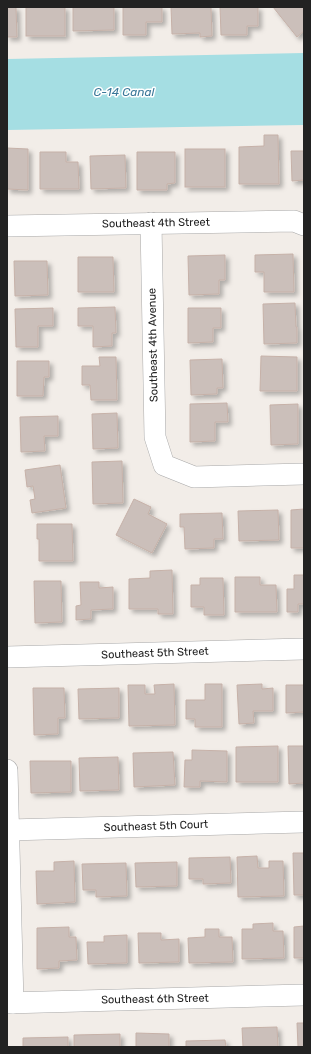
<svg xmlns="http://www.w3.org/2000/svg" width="311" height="1054" font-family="Rubik,sans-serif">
	<defs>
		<filter id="shadow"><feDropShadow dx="3.5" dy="3.5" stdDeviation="2" flood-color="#0004"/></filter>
	</defs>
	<rect width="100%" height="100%" fill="#f2ede8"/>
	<polygon fill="#a5dee3" points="304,53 304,125 7,130 7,59"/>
	<g fill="#cbbfba" stroke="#c6b1a8" filter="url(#shadow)">
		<polygon points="7,7 16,7 17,37 7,37"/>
		<rect x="26" y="7" width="39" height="29"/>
		<polygon points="73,7 114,7 114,30 73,31"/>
		<polygon points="123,7 162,7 162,22 146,22 146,35 123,35"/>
		<polygon points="171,7 211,7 212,36 200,37 200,33 172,34"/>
		<polygon points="220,7 258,7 258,26 247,26 247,35 221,35"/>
		<polygon points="273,7 304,7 304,31 297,37"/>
		<polygon points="264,135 278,135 279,184 239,184 239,147 264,146"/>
		<polygon points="7,148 28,149 28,190 7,189"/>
		<rect x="185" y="149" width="40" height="38"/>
		<polygon points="291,151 304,151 304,180 292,181"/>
		<polygon points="40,152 66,152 66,162 78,162 79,189 40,189"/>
		<polygon points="137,152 175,152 175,183 167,184 167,190 137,190"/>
		<polygon points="125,155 126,188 91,189 90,156"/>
		<polygon points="293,254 294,292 264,292 264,272 255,272 255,255"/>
		<polygon points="225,255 225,280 219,280 219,294 189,295 188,256"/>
		<polygon points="78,257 113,257 114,292 78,292"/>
		<polygon points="14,261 47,261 48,295 15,296"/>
		<polygon points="295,303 296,327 297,327 297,343 264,344 263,304"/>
		<polygon points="115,307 116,333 112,333 112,346 93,347 93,326 78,326 78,308"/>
		<polygon points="53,308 53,326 38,326 38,347 16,347 15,309"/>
		<polygon points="188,308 221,308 221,328 213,328 213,342 188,343"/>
		<polygon points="261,356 297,357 297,391 260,391"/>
		<polygon points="99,357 116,357 117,400 91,400 90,385 82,385 82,366 100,366"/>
		<polygon points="222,359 223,388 217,388 217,394 191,395 190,360"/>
		<polygon points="17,361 49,361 49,377 44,377 43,396 17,396"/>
		<polygon points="227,403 228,422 215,422 215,441 190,442 190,404"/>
		<polygon points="298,404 298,444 271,445 270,405"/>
		<polygon points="117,413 118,448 93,449 92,414"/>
		<polygon points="58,416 58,436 44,436 45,451 21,452 20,417"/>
		<polygon points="122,461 123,503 93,504 92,462"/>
		<polygon points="60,465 66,508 32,513 30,500 35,499 33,486 27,487 25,470"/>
		<polygon points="134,499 151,507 148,514 167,524 152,553 116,535"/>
		<polygon points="304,509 304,548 291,548 291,510"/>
		<polygon points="278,510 279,540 239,541 238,511"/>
		<polygon points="222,513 223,539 214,539 214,548 185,549 184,527 180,527 180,514"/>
		<polygon points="37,524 72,524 73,561 39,561 39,539 37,539"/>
		<polygon points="172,570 173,614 158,614 158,609 129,609 129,579 150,578 150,571"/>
		<polygon points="294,575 304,575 304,604 298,604 298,612 287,612 287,589 294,589"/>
		<polygon points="235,577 260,577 260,585 276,585 277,612 235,612"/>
		<polygon points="200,578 223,578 224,615 204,615 204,607 191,607 191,585 200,585"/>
		<polygon points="34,581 61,581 62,622 35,623"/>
		<polygon points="80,582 99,582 99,588 113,587 113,609 91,610 91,619 76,620 76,606 81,605"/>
		<polygon points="174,684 175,725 129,726 128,685 145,685 145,694 155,694 154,685"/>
		<polygon points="205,684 222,684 222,727 195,727 195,719 186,719 186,700 205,700"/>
		<polygon points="262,684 262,689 273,688 273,711 253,711 254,723 239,724 237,685"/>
		<polygon points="286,685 304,685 304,712 286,713"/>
		<polygon points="33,688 64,688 65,718 58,718 58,734 34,735"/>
		<polygon points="119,688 119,718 79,719 78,689"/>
		<polygon points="278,746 278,782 236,782 236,747"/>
		<polygon points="288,746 304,746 304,783 289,784"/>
		<polygon points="192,750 227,751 227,782 200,781 200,787 184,787 185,760 192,760"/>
		<polygon points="173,752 175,785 134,787 133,753"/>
		<polygon points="118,757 119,790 80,791 79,758"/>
		<polygon points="30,761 71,761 71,792 31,793"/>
		<polygon points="293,853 304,853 304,895 294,895"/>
		<polygon points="257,856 258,868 269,868 269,861 283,861 284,896 238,897 237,857"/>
		<polygon points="230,857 231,883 203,884 203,879 189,879 189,858"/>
		<polygon points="74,861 75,902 37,904 36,871 54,871 54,862"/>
		<polygon points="177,862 177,886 136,887 135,863"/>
		<polygon points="126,863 127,896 96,897 96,890 83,890 82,864"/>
		<polygon points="273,923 273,931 283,931 284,958 242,959 242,929 253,929 253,924"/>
		<polygon points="304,926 304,958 294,958 294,927"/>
		<polygon points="69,927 69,937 76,937 77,960 59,961 59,968 37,969 37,928"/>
		<polygon points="205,929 219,929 219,937 232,937 233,962 189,963 188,938 205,937"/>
		<polygon points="138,933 161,933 161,940 179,939 179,962 139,963"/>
		<polygon points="127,935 127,963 88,964 87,942 104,942 104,936"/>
		<polygon points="297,1023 304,1023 304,1047 298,1047"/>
		<polygon points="277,1027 278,1047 243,1047 242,1028"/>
		<polygon points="136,1033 169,1034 169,1047 136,1047"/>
		<polygon points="120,1034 120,1047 74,1047 74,1035"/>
		<polygon points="68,1037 68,1047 23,1047 23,1038"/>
		<polygon points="225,1040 226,1047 186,1047 186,1041"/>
	</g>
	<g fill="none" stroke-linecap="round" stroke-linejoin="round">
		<defs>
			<g id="minor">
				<polyline points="151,223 155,437 164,465 194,477 304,474"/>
				<polyline points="7,226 294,221 304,225"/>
				<polyline points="7,657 304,649"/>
				<polyline points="7,770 13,1003"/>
				<polyline points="9,830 304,822"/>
				<polyline points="7,1003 304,995"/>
			</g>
		</defs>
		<use href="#minor" stroke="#a9a9a9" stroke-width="22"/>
		<use href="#minor" stroke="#fff" stroke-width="21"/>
	</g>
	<g text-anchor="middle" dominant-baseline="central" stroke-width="3" stroke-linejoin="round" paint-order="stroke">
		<g font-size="11" fill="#222" stroke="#fff">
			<text transform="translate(156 223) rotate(-1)">Southeast 4th Street</text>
			<text transform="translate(153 345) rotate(-91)">Southeast 4th Avenue</text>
			<text transform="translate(155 653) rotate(-2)">Southeast 5th Street</text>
			<text transform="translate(156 826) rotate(-2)">Southeast 5th Court</text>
			<text transform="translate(155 999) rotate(-1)">Southeast 6th Street</text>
		</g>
		<g font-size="12" font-style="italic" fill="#3a7799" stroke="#fff">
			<text x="124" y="92">C-14 Canal</text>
		</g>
	</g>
	<rect width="311" height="1054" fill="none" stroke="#222222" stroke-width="16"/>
</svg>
